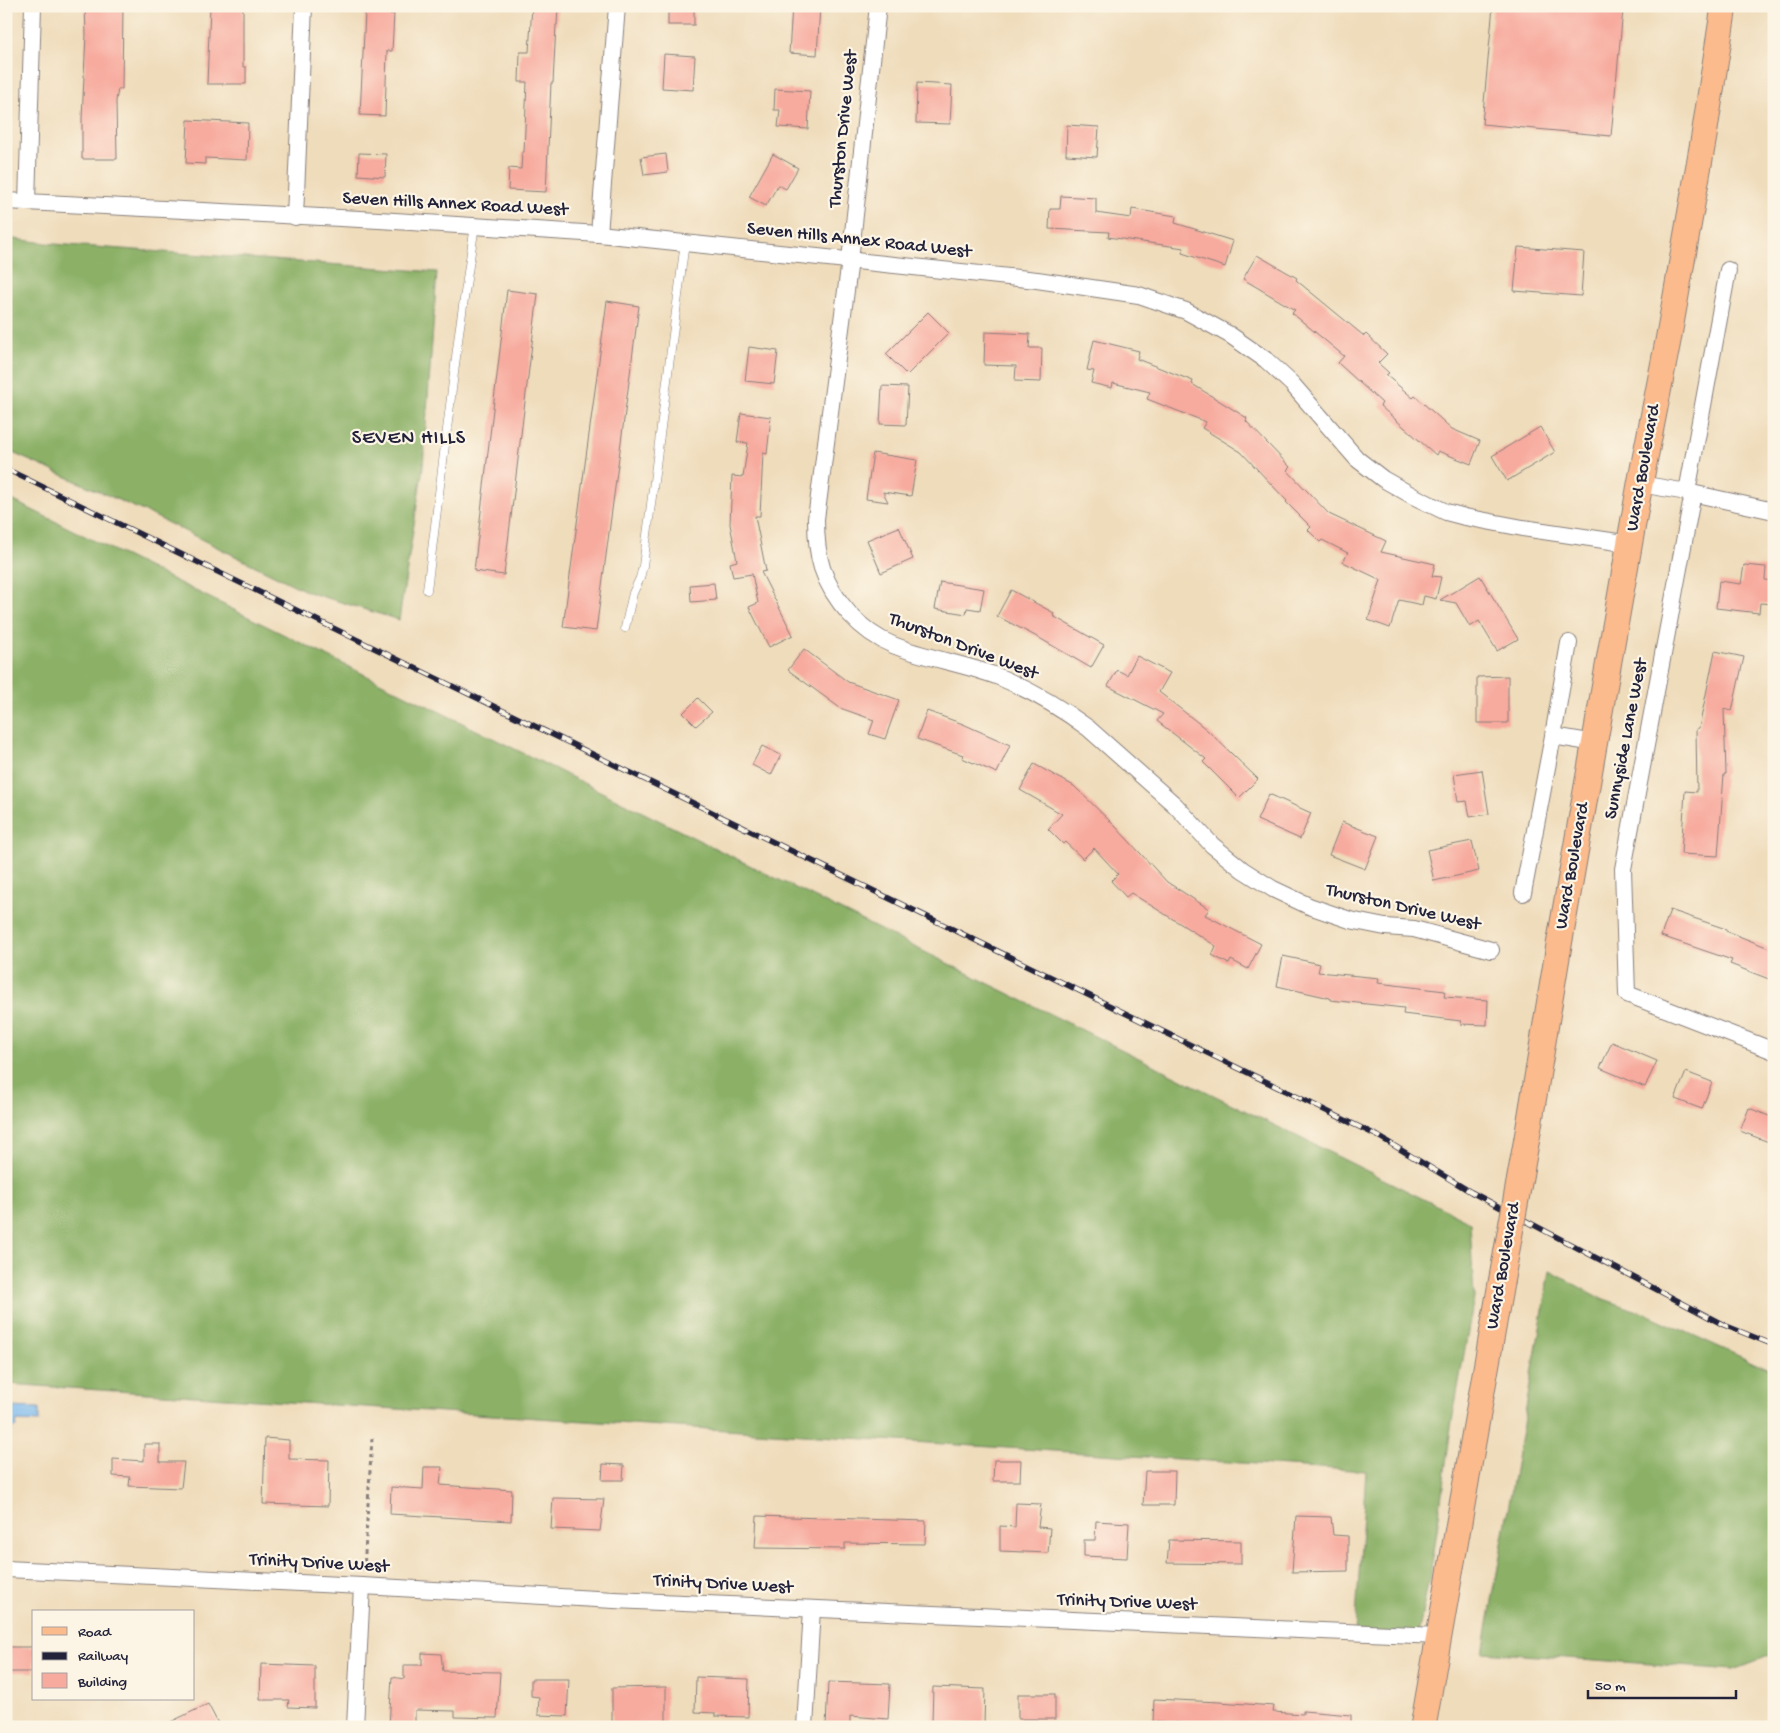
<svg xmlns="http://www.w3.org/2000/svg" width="1780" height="1733" font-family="'Gochi Hand',sans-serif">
	<rect width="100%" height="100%" fill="#fcf5e5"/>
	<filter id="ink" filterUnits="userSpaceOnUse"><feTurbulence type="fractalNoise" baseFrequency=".02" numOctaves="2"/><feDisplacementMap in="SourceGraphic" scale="10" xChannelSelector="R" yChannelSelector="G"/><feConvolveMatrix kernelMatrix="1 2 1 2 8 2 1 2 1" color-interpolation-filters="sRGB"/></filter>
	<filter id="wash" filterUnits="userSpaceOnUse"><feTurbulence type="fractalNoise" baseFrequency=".0096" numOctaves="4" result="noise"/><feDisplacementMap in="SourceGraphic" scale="20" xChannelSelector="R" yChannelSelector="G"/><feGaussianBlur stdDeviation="1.12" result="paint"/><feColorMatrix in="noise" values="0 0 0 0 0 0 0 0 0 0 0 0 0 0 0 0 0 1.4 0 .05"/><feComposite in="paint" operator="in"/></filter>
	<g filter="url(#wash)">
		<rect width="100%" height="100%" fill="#efdcbb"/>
		<g fill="#8bb066" stroke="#566950">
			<polygon points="6,238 54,244 437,272 423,467 399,620 308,592 152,515 6,450"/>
			<polygon points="6,497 1470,1222 1474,1298 1451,1427 1434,1552 1418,1635 1355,1633 1366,1471 6,1384"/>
			<polygon points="1550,1271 1598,1297 1649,1315 1774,1372 1774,1655 1734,1670 1483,1652"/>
		</g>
		<polygon fill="#7cb9ef" stroke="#4f6e95" points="6,1407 39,1408 39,1422 17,1421 16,1427 11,1428 12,1432 6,1431"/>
		<g id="blocks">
			<g fill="#f7aa9e">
				<polygon points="85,6 123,6 122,89 118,89 116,101 117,159 82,159 82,119 86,34"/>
				<polygon points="210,6 243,6 243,67 246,67 246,84 207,84"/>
				<polygon points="532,6 558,6 557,25 556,25 553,83 551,83 546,192 508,190 509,168 521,169 522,152 524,152 527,82 519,82 520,52 529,52"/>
				<rect x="668" y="6" width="26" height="19"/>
				<polygon points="792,6 820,6 817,55 789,53"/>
				<polygon points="1493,6 1585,6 1623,10 1611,136 1482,124"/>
				<polygon points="365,12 394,14 392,51 387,51 385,116 360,115"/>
				<polygon points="664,54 695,56 693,90 662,88"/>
				<polygon points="917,83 952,85 950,124 916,123"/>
				<polygon points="775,89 810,91 808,129 778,127 780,110 774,110"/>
				<polygon points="188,120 248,123 247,160 205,158 205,164 186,163"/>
				<polygon points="1067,125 1099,127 1097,157 1066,155"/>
				<polygon points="359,153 386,154 385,177 358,175"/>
				<polygon points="666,154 668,172 644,175 641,157"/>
				<polygon points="773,154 798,168 786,189 778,185 766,206 749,197"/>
				<polygon points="1061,196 1096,198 1096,213 1131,218 1132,209 1176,216 1175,223 1233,241 1225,267 1182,253 1184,248 1108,237 1109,232 1049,229 1050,209 1060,209"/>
				<polygon points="1518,247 1584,252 1581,296 1514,291"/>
				<polygon points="1257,255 1297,278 1296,280 1364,336 1366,334 1387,354 1378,363 1389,373 1386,375 1413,398 1415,396 1452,429 1480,441 1471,464 1438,451 1436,455 1380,406 1382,403 1338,363 1344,356 1292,313 1295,310 1243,279"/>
				<polygon points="507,290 538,294 504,575 474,571"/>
				<polygon points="607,301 639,306 596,631 563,627"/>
				<polygon points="928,312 949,333 907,375 886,354"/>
				<polygon points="985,332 1030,334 1029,348 1042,348 1041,382 1015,381 1016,366 984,365"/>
				<polygon points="1094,340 1139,351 1137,359 1193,381 1192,384 1247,418 1246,421 1290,467 1287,470 1329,514 1386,541 1381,552 1435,564 1432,576 1441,577 1436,599 1424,596 1422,605 1399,600 1390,628 1368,620 1381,580 1343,562 1348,553 1322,540 1320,542 1308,530 1311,527 1286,502 1287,501 1241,452 1202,428 1206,422 1147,399 1150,392 1113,383 1112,388 1091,383 1094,371 1087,370"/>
				<polygon points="749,347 778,351 774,384 745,381"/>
				<polygon points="882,386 908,387 906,425 880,424"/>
				<polygon points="741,413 771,417 767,454 763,453 760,516 755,516 766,571 761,572 793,635 769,647 749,607 758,603 752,574 733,577 730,563 737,561 730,524 732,476 743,477 748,443 737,442"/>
				<polygon points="1540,427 1555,452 1507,481 1492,456"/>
				<polygon points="873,453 917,460 911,496 883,492 888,502 866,499"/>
				<polygon points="899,527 913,559 881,573 867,540"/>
				<polygon points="1744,565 1766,567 1765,580 1774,581 1774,604 1760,603 1759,613 1716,608 1719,581 1741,584"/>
				<polygon points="1480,576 1518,639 1497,651 1479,621 1470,627 1456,603 1440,600"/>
				<polygon points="940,582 984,589 980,610 967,608 966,614 935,609"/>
				<polygon points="714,583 716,600 691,602 690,585"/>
				<polygon points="1011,590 1054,613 1053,616 1104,645 1091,668 1041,639 997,616"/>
				<polygon points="804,649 848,682 899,700 885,739 869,734 874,720 840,708 788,670"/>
				<polygon points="1715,651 1744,657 1732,711 1724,709 1726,774 1724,774 1718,856 1681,854 1685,791 1697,792 1696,729 1699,728"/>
				<polygon points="1137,656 1170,673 1159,692 1206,729 1258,779 1239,798 1203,762 1206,759 1157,721 1163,714 1108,686 1117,670 1127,675"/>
				<polygon points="1508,676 1508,723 1477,723 1477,677"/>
				<polygon points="698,698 712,712 696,726 683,713"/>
				<polygon points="927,711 963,724 1010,745 997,773 962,758 963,755 917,739"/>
				<polygon points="762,746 781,755 771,775 752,765"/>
				<polygon points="1034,764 1074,786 1115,826 1167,882 1209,909 1205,915 1261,944 1248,969 1231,960 1229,964 1212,955 1216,946 1131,893 1126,897 1111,881 1118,874 1094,848 1083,859 1065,842 1063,844 1048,829 1062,814 1020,790"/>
				<polygon points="1482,770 1489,814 1470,817 1467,801 1458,802 1454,774"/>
				<polygon points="1269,794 1311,813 1300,839 1257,820"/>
				<polygon points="1342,822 1378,836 1365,869 1329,855"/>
				<polygon points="1472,841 1479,871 1434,881 1427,850"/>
				<polygon points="1670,910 1726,929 1726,931 1774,950 1774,981 1730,964 1732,960 1661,936"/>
				<polygon points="1283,956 1320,964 1318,972 1379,978 1378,983 1445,991 1444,997 1488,1000 1487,1025 1460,1024 1461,1021 1403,1014 1404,1008 1330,1000 1330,998 1277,986"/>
				<polygon points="1612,1042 1657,1061 1645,1087 1600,1068"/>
				<polygon points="1686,1072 1712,1082 1702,1109 1675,1099"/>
				<polygon points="1749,1108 1774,1118 1774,1144 1740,1131"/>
				<polygon points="265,1438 289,1440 289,1459 329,1460 328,1506 263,1504"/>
				<polygon points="144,1444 160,1444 160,1462 184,1462 181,1488 129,1486 130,1477 113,1476 113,1459 144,1461"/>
				<polygon points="994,1460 1021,1460 1020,1481 993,1481"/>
				<polygon points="603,1464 624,1465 623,1480 602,1480"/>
				<polygon points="424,1467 442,1467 440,1485 512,1490 511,1521 390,1514 391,1487 423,1489"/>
				<polygon points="1145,1471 1175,1471 1174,1505 1143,1505"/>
				<polygon points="553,1498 604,1499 600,1531 551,1529"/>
				<polygon points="1016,1503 1041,1504 1038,1527 1050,1528 1048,1553 1000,1551 1000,1526 1015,1527"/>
				<polygon points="757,1516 926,1521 925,1544 845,1543 845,1549 755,1548"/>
				<polygon points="1296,1516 1331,1517 1333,1535 1348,1536 1348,1571 1292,1572"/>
				<polygon points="1096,1521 1129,1523 1127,1558 1084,1556 1084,1540 1095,1540"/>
				<polygon points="1169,1540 1241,1541 1241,1564 1167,1563"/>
				<rect x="6" y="1647" width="28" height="25"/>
				<polygon points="422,1653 441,1654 443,1671 500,1672 497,1718 455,1717 455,1711 415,1710 415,1727 389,1726 392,1677 404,1679 404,1665 422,1665"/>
				<polygon points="261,1664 315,1666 315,1708 288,1707 289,1700 260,1700"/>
				<polygon points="696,1677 749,1679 748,1717 715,1716 715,1713 695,1712"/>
				<polygon points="531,1679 569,1679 567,1716 538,1715 539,1697 531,1696"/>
				<polygon points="828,1682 890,1684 888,1719 850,1716 850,1727 826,1727"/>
				<polygon points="666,1687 666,1727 612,1727 612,1688"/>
				<polygon points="933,1687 985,1689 984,1724 932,1722"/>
				<rect x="1018" y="1694" width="37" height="25"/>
				<polygon points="1154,1699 1219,1702 1274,1706 1273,1712 1303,1714 1303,1711 1351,1715 1351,1727 1179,1727 1180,1723 1153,1722"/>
				<polygon points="208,1704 220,1727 160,1727"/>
			</g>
		</g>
	</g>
	<g filter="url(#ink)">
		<use href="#blocks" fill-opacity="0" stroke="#887f7b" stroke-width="1"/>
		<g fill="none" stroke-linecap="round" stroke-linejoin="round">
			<defs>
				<g id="service">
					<polyline points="427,590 459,333 475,225"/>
					<polyline points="625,628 633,593 640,578 643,566 685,242"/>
				</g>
				<g id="minor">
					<path d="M878 6 850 260 816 519C816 536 817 552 822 568 833 601 861 632 893 645 927 659 964 663 999 677 1030 690 1061 708 1088 728L1175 805 1212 845 1243 870 1273 889 1309 906 1350 920 1385 927 1414 929 1491 950"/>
					<polyline points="6,201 379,220 599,234 1037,280 1139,295 1186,311 1230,335 1266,360 1292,384 1357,459 1383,479 1413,496 1446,512 1465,517 1523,528 1631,544"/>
					<polyline points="27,202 33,6"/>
					<polyline points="295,217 304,6"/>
					<polyline points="599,234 617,6"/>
					<polyline points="1640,484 1687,492 1774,511"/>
					<polyline points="1687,492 1728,270"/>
					<polyline points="1693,493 1623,869 1627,994 1774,1051"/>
					<polyline points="1553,736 1595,743"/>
					<polyline points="1523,893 1553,736 1569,643"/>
					<polyline points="6,1569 362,1586 614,1600 1438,1636"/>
					<polyline points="355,1727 362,1586"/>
					<polyline points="805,1727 812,1609"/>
				</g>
				<g id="primary">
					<polyline points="1527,1138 1558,951 1640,484 1668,341 1704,136 1724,6"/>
					<polyline points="1423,1727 1501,1283"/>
				</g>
			</defs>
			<use href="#service" stroke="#887f7b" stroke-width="9"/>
			<use href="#minor" stroke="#887f7b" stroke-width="18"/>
			<use href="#primary" stroke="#887f7b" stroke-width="27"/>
			<polyline stroke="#887f7b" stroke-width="3" stroke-dasharray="4 4" stroke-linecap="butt" points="364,1570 372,1438"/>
			<use href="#service" stroke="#fff" stroke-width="8"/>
			<use href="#minor" stroke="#fff" stroke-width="16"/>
			<use href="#primary" stroke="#fbbb8c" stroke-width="25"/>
			<defs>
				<polyline id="rail" points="6,469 1378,1136 1471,1192 1724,1325 1774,1345"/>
			</defs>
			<use href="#rail" stroke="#22223b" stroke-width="5.5"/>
			<use href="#rail" stroke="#fcf5e5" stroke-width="4" stroke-dasharray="11" stroke-linecap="butt"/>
			<defs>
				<polyline id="primary-bridge" points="1501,1283 1527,1138"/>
			</defs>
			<use href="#primary-bridge" stroke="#887f7b" stroke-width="27" stroke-linecap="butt"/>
			<use href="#primary-bridge" stroke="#fbbb8c" stroke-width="25"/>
		</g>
	</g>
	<g text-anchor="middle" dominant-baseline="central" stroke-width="4.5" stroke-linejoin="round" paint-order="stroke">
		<g font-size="19" fill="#22223b" stroke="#fcf5e5">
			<text transform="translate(844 129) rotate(-84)">Thurston Drive West</text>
			<text transform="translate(455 205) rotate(3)">Seven Hills Annex Road West</text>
			<text transform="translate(859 241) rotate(6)">Seven Hills Annex Road West</text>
			<text transform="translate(1644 468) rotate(-80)">Ward Boulevard</text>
			<text transform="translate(963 647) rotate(21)">Thurston Drive West</text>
			<text transform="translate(1627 739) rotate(-79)">Sunnyside Lane West</text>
			<text transform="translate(1573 866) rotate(-80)">Ward Boulevard</text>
			<text transform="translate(1403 908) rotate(13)">Thurston Drive West</text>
			<text transform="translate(1504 1266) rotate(-80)">Ward Boulevard</text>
			<text transform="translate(319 1564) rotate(3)">Trinity Drive West</text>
			<text transform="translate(723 1585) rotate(3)">Trinity Drive West</text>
			<text transform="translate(1127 1603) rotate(2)">Trinity Drive West</text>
		</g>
		<g font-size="20" letter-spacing="1" fill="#22223b" stroke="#fcf5e5">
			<text x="409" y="439">SEVEN HILLS</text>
		</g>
	</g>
	<rect width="1780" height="1733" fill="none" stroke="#fcf5e5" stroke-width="25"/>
	<rect x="32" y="1610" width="162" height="90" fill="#fcf5e5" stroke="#a5a1a1"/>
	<rect x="42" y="1627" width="25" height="8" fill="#fbbb8c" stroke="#a5a1a1"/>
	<text x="78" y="1636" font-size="15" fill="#22223b">Road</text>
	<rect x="42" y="1652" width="25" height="8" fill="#22223b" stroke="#a5a1a1"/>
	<text x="78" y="1660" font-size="15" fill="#22223b">Railway</text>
	<rect x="42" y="1673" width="25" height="15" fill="#f7aa9e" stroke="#a5a1a1"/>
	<text x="78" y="1686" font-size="15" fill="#22223b">Building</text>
	<path d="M1588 1690v8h148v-8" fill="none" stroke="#22223b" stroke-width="2.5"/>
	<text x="1595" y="1690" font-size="15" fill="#22223b" stroke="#fcf5e5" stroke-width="4" paint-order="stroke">50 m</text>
</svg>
